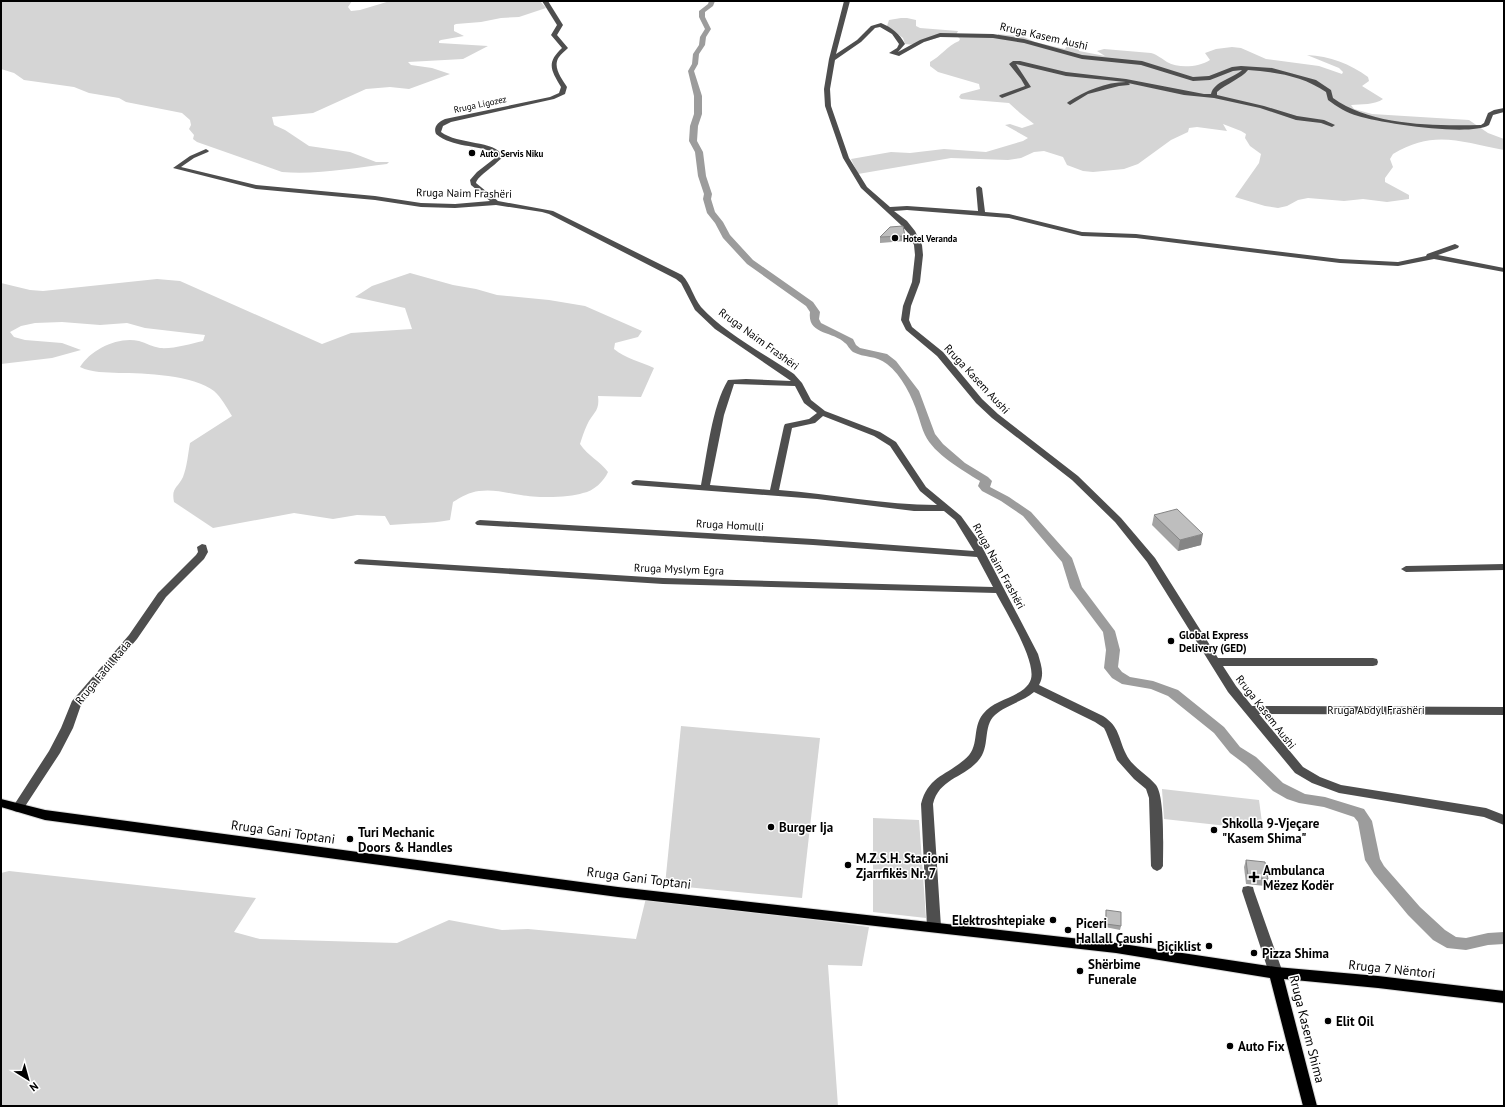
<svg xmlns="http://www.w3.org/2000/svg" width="1505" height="1107" font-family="'PT Sans',sans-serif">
	<rect width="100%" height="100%" fill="#fff"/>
	<g fill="#d5d5d5">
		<path d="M1 1H352L348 7 351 11 360 10 390 1H540L546 8 519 17 501 18 481 22 456 24 454 25V31L464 36 441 40 439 41V43L488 46 463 59 408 62 411 65 432 68 450 74 409 89 390 87 366 89 313 113 272 117 274 125 285 130 309 146 350 152 376 162H389L387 164C354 168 316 175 282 172L197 142 193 139 194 135 189 129 191 125 190 120 182 113 126 102 119 98 89 93 74 87 24 80 14 73 1 69Z"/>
		<path d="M901 18H907L916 20V26L920 28 958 31 956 35C938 34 920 47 905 44L903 38 887 26 889 20Z"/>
		<path d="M998 34 1024 37 1035 42 1065 49 1067 46H1071L1079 50V51L1105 56 1097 51 1104 49 1151 53C1158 55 1162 59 1167 62 1179 69 1199 67 1210 60L1205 53 1216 49 1232 47 1241 48 1266 59 1319 66 1342 74 1343 72 1339 68 1307 55C1330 56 1350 64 1368 77L1369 81 1362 86 1383 99C1375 105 1361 104 1351 105L1354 109 1372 114 1469 120 1488 133 1504 139V150C1461 142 1434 129 1393 154L1390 159 1393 167 1385 178V182L1409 195V199L1387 202 1363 199 1344 201 1308 198 1298 200 1287 206 1278 208 1265 206 1235 197 1259 163 1261 154 1250 146 1245 138 1246 134 1241 131 1223 124 1227 131 1197 127 1189 128 1188 132 1171 140 1138 164 1124 169 1093 172 1083 171 1067 165 1063 157 1044 151 1034 152 1021 158 1008 160 951 158 858 174 851 159 891 152 910 153 944 149 986 152 1023 141 1028 138 1005 125 1010 124 1022 128 1034 124 1020 113 1009 103 961 99 959 97 961 94 980 89 979 84 938 72 930 66V62C941 56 947 46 959 41L960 39 958 37H998Z"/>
		<path d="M410 273 453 285 476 289 497 295 549 300 585 306 642 331 638 337 615 343 614 349C625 358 641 362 654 368L641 397 598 396C600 412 593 412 587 425 584 431 582 438 580 444 588 456 600 461 608 472 604 481 594 491 583 493 569 498 536 498 521 495 507 493 494 489 479 491 470 492 461 497 453 502L450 520C430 524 410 523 390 525L385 516 357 515 333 519 294 513 213 528 174 502C171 487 178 488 183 477 187 467 188 454 190 443L232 416C227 408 221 397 214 391 194 375 144 373 119 373 106 372 92 373 80 367 91 349 119 336 139 341 146 343 153 347 160 348 174 349 190 344 203 341L205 335 145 328 127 323 100 325 62 322 35 323 21 326 10 332 14 337 25 340 62 343 81 350 52 358 1 364V283L30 290 43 291 157 279 180 281 322 344 351 333 412 329 405 308 355 297 372 286Z"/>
		<polygon points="681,726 820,738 802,898 665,885"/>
		<polygon points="1162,789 1259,800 1263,830 1164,819"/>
		<polygon points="873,818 919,820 926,918 873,912"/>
		<polygon points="9,871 256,898 234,932 260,939 397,943 449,920 502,930 528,929 636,939 646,898 869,927 862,966 828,965 838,1106 1,1106 1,873"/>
	</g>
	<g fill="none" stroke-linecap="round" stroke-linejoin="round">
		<path fill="#9c9c9c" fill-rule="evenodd" d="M709 1H715L713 6 705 12V17L711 29 706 37 705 45 699 54 698 64 694 71 702 96V114L698 126 697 141 703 152 706 176 712 194 711 199 715 212 723 222 730 235 753 260 813 302 820 312 819 319 821 323 853 339 856 345 860 348 887 354 896 361 919 391 935 434 943 444 965 463 988 477 992 481 990 487 1009 497 1031 512 1072 558 1082 587 1115 631 1120 650 1118 667 1122 672 1130 677 1153 681 1178 690 1224 727 1240 747 1256 757 1283 783 1305 794 1325 797 1364 809 1372 821 1380 859 1384 866 1420 907 1445 930 1456 937 1466 938 1488 933 1504 932V944L1488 945 1466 950 1447 948 1433 940 1408 915 1374 874 1365 860 1358 822 1354 817 1324 807 1299 803 1287 799 1273 791 1246 765 1230 753 1214 733 1168 696 1151 689 1122 684 1112 678 1104 668 1106 650 1103 632 1070 588 1062 562 1023 516 1001 501 982 491 978 486 980 481C962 470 934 454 925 435 922 429 920 421 918 415 912 396 902 376 887 364 876 355 864 358 853 352 849 349 848 345 845 343 833 331 807 335 810 312L806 306 747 264 723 238 715 223 707 213 703 199 704 194 698 176 695 152 689 141 690 126 694 114V96L688 71 692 64 693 54 699 45 700 37 705 29 699 17V11L708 4Z"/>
		<defs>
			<polygon id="major" points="1,799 45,810 618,887 1116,943 1276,967 1378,976 1504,991 1504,1003 1378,988 1284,979 1317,1106 1303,1106 1270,978 1116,953 618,897 45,820 1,807"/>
		</defs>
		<use href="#major" stroke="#dbdbdb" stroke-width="2"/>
		<g fill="#4e4e4e" fill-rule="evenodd">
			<path d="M542 1H548L563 25 557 35 568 48C565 51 561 54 559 57 552 67 562 79 567 87L565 94 554 99 451 122 443 126 441 132C458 145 495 140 503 156 498 164 477 176 476 183L498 201 553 211 682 275C691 284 693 297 701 307 723 332 766 355 794 374L802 383 811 400 825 411 880 432 896 442 926 487 961 516 979 541 1038 654C1041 665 1045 674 1039 685L1103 716C1120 727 1118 738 1126 754 1132 767 1147 774 1156 785 1165 797 1163 848 1163 866L1161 869 1157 871 1153 869 1151 866 1149 798 1146 789 1134 779 1117 760 1106 732 1104 728 1095 722 1034 692C1022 702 1006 705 995 715 982 727 991 747 978 761 963 778 939 779 933 804L941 927 939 931 934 932 929 931 927 927 921 804C928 777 945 776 964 760 981 747 971 729 983 714 993 701 1011 699 1024 689 1027 686 1030 683 1031 679 1036 660 1006 612 996 593L663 584 355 564 354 562 359 559 663 578 993 587 977 557 813 545 477 525 475 523 477 521 480 520 813 539 974 551 955 520 944 511H914L817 499 633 485 631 483 633 481 636 480 701 485C707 455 712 406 728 380L746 379 791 381 715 329 695 310 681 283 676 279 549 214 542 212 496 205 455 208 421 207 375 200 256 189 173 168 190 156 206 149 209 151 208 152 194 158 181 167 256 185 375 196 421 203 455 204 490 201 471 185 470 180 477 172 495 158 497 156 495 153C476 144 453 148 436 134 433 127 438 122 445 119L550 97 559 93 561 87C551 70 546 63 562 48L551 35 557 25ZM734 384 795 386 804 403 817 413 809 419 785 424 784 426 770 490 710 485 724 415ZM823 416 874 436 890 446 920 491 937 505C884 505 832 494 779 490L792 428 815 423Z"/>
			<path d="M844 1H850L836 54 857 40 871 26 881 23C891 27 900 34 905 44L898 52 920 40 940 33 993 34 1024 39 1082 55 1142 61 1193 77 1209 76 1232 67 1241 66 1272 68 1316 80 1331 90 1333 98C1372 126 1434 126 1481 125L1484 123 1488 113 1494 110 1504 108V112L1493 115 1489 125C1470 137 1381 123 1358 116 1347 113 1337 107 1328 100L1326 92C1303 76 1276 72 1248 70 1242 78 1226 84 1217 92V95L1264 106 1297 116 1324 120 1335 125 1332 127 1321 123 1296 120 1260 108 1214 98 1184 95 1128 83 1130 84 1129 85 1119 86 1088 94 1070 105 1067 103 1068 102C1085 91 1106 82 1126 82L1066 76 1016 64 1031 87 1002 98 999 96 1000 95 1025 86 1021 79 1009 64 1013 61H1020L1066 72 1126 79 1204 94H1211C1214 81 1234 78 1242 70L1233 71 1210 80 1193 81 1141 65 1082 59 1024 43 993 38 940 37 924 42 899 56 889 53 897 48 899 44 892 34 880 27 875 28 861 42 835 60 830 89 831 106 849 158 867 187 890 207 907 206 978 211 976 188 979 186 982 188 985 212 1009 214 1082 232 1136 234 1340 259 1398 262 1426 256 1427 254 1455 244 1459 246 1458 248 1438 255 1504 268V272L1434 259 1398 266 1340 263 1136 238 1082 236 1009 218 907 210 894 211 907 221 915 231 922 245 923 255 920 282 911 306 909 320 912 327 943 352 982 399 998 414 1078 476 1121 518 1155 558 1218 658H1373L1377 659 1378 662 1377 665 1373 666H1223L1236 686 1252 706 1504 707V715L1259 714 1303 767 1320 777 1341 785 1486 808 1504 815V825L1484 817 1339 793 1312 783 1295 773 1228 692 1147 562 1115 522 1072 480 992 418 976 403 937 356 906 330 901 320 903 306 912 282 915 255 914 245 909 234 901 225 861 188 843 158 825 106 824 89 829 59Z"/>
			<polygon points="202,544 206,545 208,552 204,559 166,597 137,639 81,705 73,728 60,753 22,811 18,812 14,811 12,808 14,805 49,751 61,728 72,701 129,635 158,593 196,555 198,552 197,547"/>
			<polygon points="1504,564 1504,570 1406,572 1401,569 1406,566"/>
			<polygon points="1248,886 1253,887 1254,891 1283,973 1281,977 1276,979 1271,977 1269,973 1242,891 1243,887"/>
		</g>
		<use href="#major" fill="#000" fill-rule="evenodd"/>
	</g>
	<g fill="#a3a3a3">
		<polygon points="905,236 905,241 880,243 880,237"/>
		<polygon points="1154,515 1201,545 1178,551 1152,525"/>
		<polygon points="1246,860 1268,879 1265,886 1246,884 1244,867"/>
		<polygon points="1106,910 1121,926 1120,930 1105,927"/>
	</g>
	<polygon fill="#858585" points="1203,534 1201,545 1178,551 1180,540"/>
	<g fill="#bebebe" stroke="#858585">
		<polygon points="903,226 905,236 880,237 890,227"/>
		<polygon points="1177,509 1203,534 1180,540 1154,515"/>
		<polygon points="1246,860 1265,862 1268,879 1248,876"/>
		<polygon points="1106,910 1121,912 1121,926 1106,924"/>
	</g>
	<g fill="#000" stroke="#fff" stroke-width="1.5">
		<circle cx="472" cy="153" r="4"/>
		<circle cx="895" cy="238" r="4"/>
		<circle cx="1171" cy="641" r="4"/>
		<circle cx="771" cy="827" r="4"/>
		<circle cx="1214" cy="830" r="4"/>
		<circle cx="350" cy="839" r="4"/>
		<circle cx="848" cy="865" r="4"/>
		<path d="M1252 871h4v4h4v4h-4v4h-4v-4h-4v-4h4z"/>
		<circle cx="1053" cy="920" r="4"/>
		<circle cx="1068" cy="930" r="4"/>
		<circle cx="1209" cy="946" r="4"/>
		<circle cx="1254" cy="953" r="4"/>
		<circle cx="1080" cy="971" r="4"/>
		<circle cx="1328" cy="1021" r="4"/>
		<circle cx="1230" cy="1046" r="4"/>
	</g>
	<g text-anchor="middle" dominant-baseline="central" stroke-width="3" stroke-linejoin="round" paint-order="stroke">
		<g font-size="9" fill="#000" stroke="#fff">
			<text transform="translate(480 104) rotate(-12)">Rruga Ligozez</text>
		</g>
		<g font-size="9" font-weight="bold" fill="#000" stroke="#fff" text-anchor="start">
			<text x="480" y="153">Auto Servis Niku</text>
			<text x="903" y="238">Hotel Veranda</text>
		</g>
		<g font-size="11" fill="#000" stroke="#fff">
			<text transform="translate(1044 36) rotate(13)">Rruga Kasem Aushi</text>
			<text transform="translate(464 193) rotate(1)">Rruga Naim Frashëri</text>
			<text transform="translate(759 339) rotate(36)">Rruga Naim Frashëri</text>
			<text transform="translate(977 379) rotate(47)">Rruga Kasem Aushi</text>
			<text transform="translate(730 525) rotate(3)">Rruga Homulli</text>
			<text transform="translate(999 566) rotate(61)">Rruga Naim Frashëri</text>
			<text transform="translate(679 569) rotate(2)">Rruga Myslym Egra</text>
			<text transform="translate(103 672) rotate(-50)">Rruga Fadil Rada</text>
			<text x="1376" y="710">Rruga Abdyl Frashëri</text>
			<text transform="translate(1266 712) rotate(52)">Rruga Kasem Aushi</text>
		</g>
		<g font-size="11" font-weight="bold" fill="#000" stroke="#fff" text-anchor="start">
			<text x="1179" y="635">Global Express<tspan x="1179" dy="13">Delivery (GED)</tspan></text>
		</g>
		<g font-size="13" font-weight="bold" fill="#000" stroke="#fff" text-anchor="start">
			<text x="1222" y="823">Shkolla 9-Vjeçare<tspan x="1222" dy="15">"Kasem Shima"</tspan></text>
			<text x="779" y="827">Burger Ija</text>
			<text x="358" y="832">Turi Mechanic<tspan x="358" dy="15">Doors &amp; Handles</tspan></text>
			<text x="856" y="858">M.Z.S.H. Stacioni<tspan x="856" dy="15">Zjarrfikës Nr. 7</tspan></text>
			<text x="1263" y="870">Ambulanca<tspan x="1263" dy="15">Mëzez Kodër</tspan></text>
			<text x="1045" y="920" text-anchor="end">Elektroshtepiake</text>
			<text x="1076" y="923">Piceri<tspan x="1076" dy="15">Hallall Çaushi</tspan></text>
			<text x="1201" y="946" text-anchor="end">Biçiklist</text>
			<text x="1262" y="953">Pizza Shima</text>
			<text x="1088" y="964">Shërbime<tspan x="1088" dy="15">Funerale</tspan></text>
			<text x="1336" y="1021">Elit Oil</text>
			<text x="1238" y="1046">Auto Fix</text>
		</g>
		<g font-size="13" fill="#000" stroke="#fff">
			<text transform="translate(283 832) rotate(8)">Rruga Gani Toptani</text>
			<text transform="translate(639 878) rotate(7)">Rruga Gani Toptani</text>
			<text transform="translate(1392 969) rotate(6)">Rruga 7 Nëntori</text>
			<text transform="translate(1307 1029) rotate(76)">Rruga Kasem Shima</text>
		</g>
	</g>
	<rect width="1505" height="1107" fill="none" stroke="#000000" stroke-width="4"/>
	<g transform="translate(28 1079) rotate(143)" stroke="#ffffff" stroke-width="3" paint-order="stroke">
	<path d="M0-3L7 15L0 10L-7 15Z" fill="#000000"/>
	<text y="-6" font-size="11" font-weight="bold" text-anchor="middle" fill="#000000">N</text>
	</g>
</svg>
